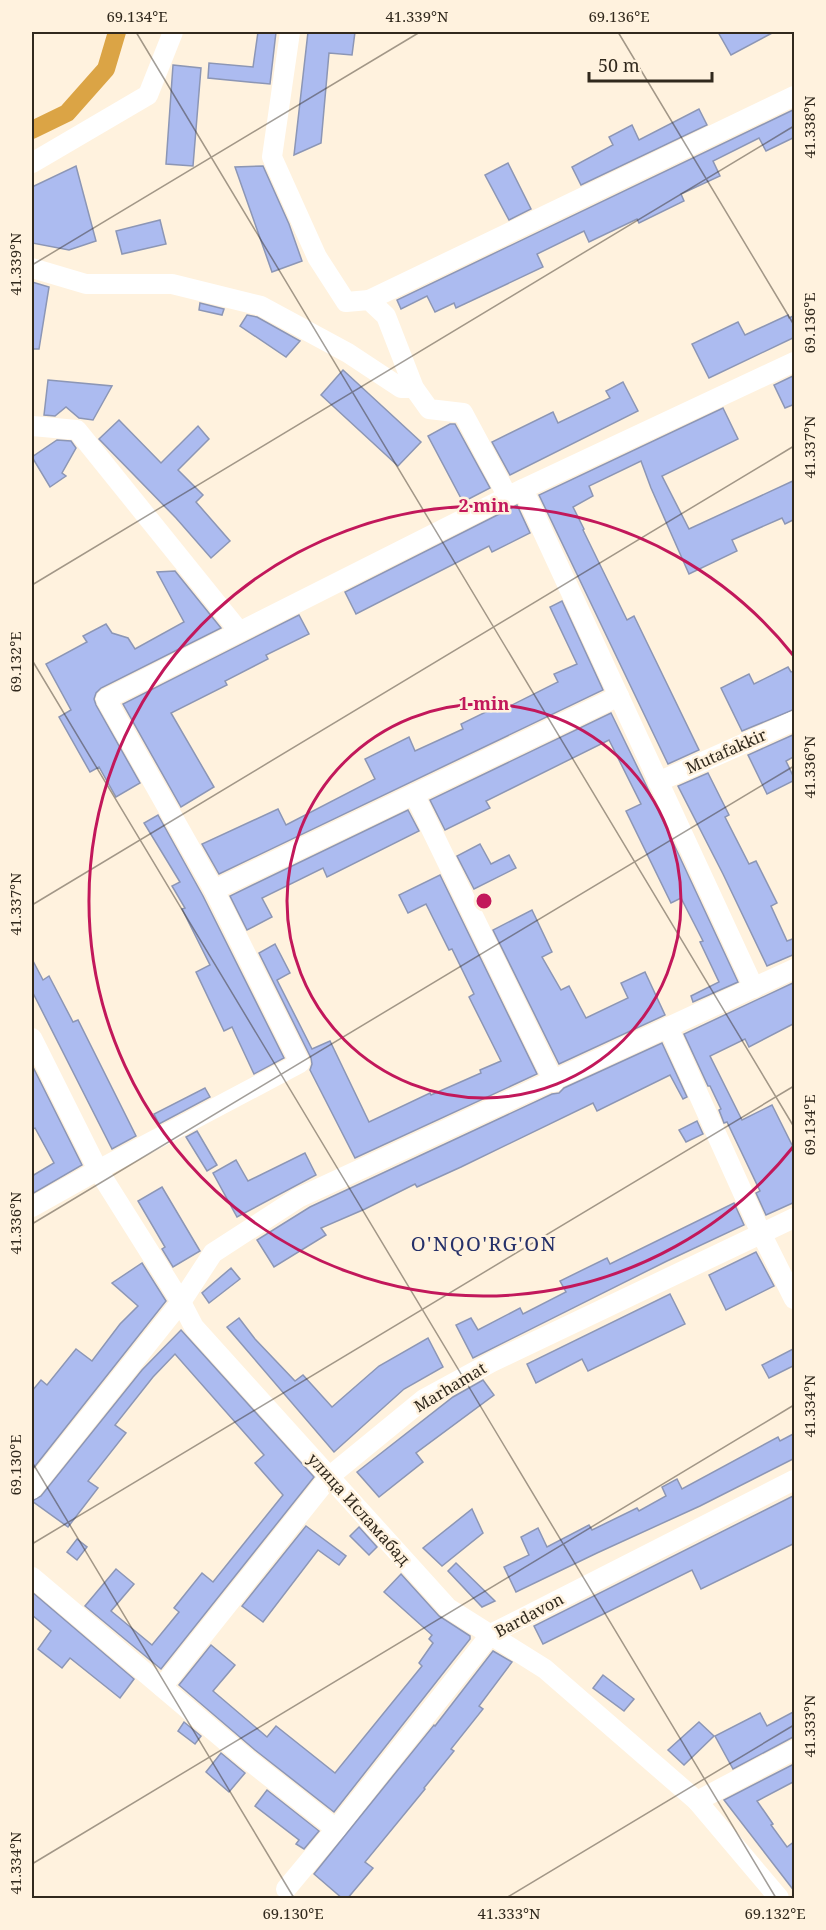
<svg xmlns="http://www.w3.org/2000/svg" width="826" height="1930" font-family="'Noto Serif',serif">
	<rect width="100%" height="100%" fill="#fff2de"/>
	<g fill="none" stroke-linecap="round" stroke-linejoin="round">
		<polyline stroke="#dba445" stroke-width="18" points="32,130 67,113 106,69 117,32"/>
	</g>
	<g fill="#acbbf0" stroke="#8c96b5" stroke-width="1.5">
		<polygon points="258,32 276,32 270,84 208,78 209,63 253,67"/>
		<polygon points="308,32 355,32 352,55 329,53 321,143 294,155"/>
		<polygon points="718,32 774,32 731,55"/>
		<polygon points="173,65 201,68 193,166 166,164"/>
		<polygon points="699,109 707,125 581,185 572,167 613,145 609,137 632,125 639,140"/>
		<polygon points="795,109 795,137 766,151 759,138 713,161 720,176 681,194 684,201 639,223 637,219 589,242 584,231 537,254 543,267 456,308 454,303 435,312 427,296 401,309 397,300"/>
		<polygon points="508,163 531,209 509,220 485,175"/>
		<polygon points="76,166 96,241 69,250 32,243 32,187"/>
		<polygon points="263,166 289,224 302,261 272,272 235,167"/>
		<polygon points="160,220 166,244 122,254 116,231"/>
		<polygon points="32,282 49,287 39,349 32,349"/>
		<polygon points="200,303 224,309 222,315 199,310"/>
		<polygon points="247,315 257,317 300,341 286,357 240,326"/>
		<polygon points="788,315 789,318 795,315 795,337 709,378 692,344 738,322 745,335"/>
		<polygon points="343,370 421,442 398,466 321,395"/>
		<polygon points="795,375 795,404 785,408 774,385"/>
		<polygon points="48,380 112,386 93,420 79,418 66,407 55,416 44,415"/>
		<polygon points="623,382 638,411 510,475 492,442 553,412 558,423 610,398 606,391"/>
		<polygon points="723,408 738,439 662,476 689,529 795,480 795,519 785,524 782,518 732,540 737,551 689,574 651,488 641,461 589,486 593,496 573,507 584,529 583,530 627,620 634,616 699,750 668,764 539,495"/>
		<polygon points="119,420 161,463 198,426 209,439 178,470 203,495 196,502 230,541 211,558 176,518 99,439"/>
		<polygon points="450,424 455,424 490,488 463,502 428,436"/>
		<polygon points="57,440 71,441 76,448 62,473 66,476 50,487 32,457"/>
		<polygon points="517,505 530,533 492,552 489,546 356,614 345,592"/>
		<polygon points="175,571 221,628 101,688 96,693 94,699 96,705 140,783 116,797 99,767 90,772 59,717 71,710 46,664 87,642 83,636 106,624 112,633 128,638 135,649 184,622 157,572"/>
		<polygon points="562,601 603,690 219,874 202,844 278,809 286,825 375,779 365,759 409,737 415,751 463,729 461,724 500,705 502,710 558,682 554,674 577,664 550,607"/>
		<polygon points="299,615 309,634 266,655 268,659 225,681 227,685 171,713 214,787 181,807 123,704"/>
		<polygon points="788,667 791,672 795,671 795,709 742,731 721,688 749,674 754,684"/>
		<polygon points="611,713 649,791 738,982 693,1002 691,996 719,982 700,942 703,941 681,898 671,903 626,811 641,804 609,740 486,801 490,808 445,830 430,800"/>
		<polygon points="795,734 795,756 786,761 795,780 767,794 748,755"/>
		<polygon points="708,773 729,815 725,817 749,864 756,861 777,903 771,906 787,941 795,938 795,954 767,966 723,874 678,786"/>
		<polygon points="408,810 419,831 327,877 323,868 262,898 272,917 247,930 230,896"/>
		<polygon points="158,815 203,896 284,1058 254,1074 232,1027 224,1031 196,972 210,965 182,909 185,908 172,886 180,882 144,823"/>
		<polygon points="480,844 491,864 509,855 516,868 474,889 457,856"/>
		<polygon points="440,875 537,1074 355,1158 310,1070 312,1064 311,1058 259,953 275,944 290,973 277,980 312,1049 330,1041 369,1122 430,1093 431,1095 481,1073 480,1070 501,1061 469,997 474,994 452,949 449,950 426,904 408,913 399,895"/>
		<polygon points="532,910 552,952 542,957 561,990 569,986 586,1018 628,998 621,983 645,972 665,1015 559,1064 493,930"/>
		<polygon points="32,959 43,980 49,976 73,1022 78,1020 136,1136 112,1149 32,991"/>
		<polygon points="795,982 795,1023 749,1047 745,1039 710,1056 742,1120 772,1105 795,1151 795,1202 766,1215 756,1193 760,1191 727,1122 724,1123 719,1110 721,1109 710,1086 708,1086 684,1034"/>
		<polygon points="662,1043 687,1097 683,1099 670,1075 597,1111 593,1103 461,1167 417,1187 415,1184 365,1209 321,1228 326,1235 274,1267 257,1240 310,1207 552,1094 559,1093 564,1088"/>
		<polygon points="32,1065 82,1165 32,1194 32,1176 54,1163 35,1128 32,1130"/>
		<polygon points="205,1088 210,1097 159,1124 154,1114"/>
		<polygon points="697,1121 703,1134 686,1142 679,1130"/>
		<polygon points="197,1131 217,1165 207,1171 186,1137"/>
		<polygon points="305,1153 316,1175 237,1217 213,1173 236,1160 248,1181"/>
		<polygon points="162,1187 200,1251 173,1267 162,1249 165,1247 138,1201"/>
		<polygon points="734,1203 744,1225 667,1261 473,1358 456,1325 471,1318 478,1330 520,1308 523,1314 566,1292 560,1281 607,1258 610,1264"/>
		<polygon points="756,1252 774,1286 726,1310 709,1275"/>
		<polygon points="142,1263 166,1301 32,1470 32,1391 41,1380 47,1385 76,1349 92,1361 120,1324 138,1306 112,1283"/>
		<polygon points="231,1268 240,1279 209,1303 202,1293"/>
		<polygon points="670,1294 685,1324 588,1371 582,1359 536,1383 527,1364"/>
		<polygon points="239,1318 255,1339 295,1381 303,1375 332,1407 379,1366 428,1338 443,1367 404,1389 334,1452 227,1327"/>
		<polygon points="181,1330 314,1477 161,1669 85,1606 116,1569 134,1584 111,1611 152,1645 179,1612 174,1608 202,1573 213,1582 283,1495 255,1463 264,1455 175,1354 153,1377 115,1425 126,1433 88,1481 98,1488 68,1527 32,1501 41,1496 142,1370"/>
		<polygon points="795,1348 795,1365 769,1378 762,1365"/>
		<polygon points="483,1380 494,1395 416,1453 423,1462 379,1497 357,1472 453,1397"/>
		<polygon points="795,1433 795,1458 700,1506 597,1553 516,1592 504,1567 529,1555 521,1537 538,1528 547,1547 589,1525 592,1530 637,1508 639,1511 666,1496 662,1487 677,1479 682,1489 778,1437 780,1441"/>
		<polygon points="795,1495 795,1543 701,1589 692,1570 543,1644 534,1626"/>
		<polygon points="472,1509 483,1533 442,1566 423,1548"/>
		<polygon points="306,1526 346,1556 339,1565 318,1550 263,1622 242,1606"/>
		<polygon points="359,1527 377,1547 369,1555 350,1536"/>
		<polygon points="77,1539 87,1547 77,1560 67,1552"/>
		<polygon points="456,1563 495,1601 482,1607 448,1571"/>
		<polygon points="401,1574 439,1616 470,1636 470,1639 334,1812 255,1750 179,1685 211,1645 235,1665 213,1691 267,1737 276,1726 335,1773 422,1666 419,1663 433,1643 429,1639 432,1635 384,1592"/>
		<polygon points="32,1592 134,1679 120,1698 70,1658 62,1668 38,1649 51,1631 32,1615"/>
		<polygon points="493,1651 512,1662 479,1706 483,1709 451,1749 454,1751 424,1788 425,1789 365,1862 373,1868 347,1899 343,1899 314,1874 434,1725 435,1726"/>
		<polygon points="603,1675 634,1699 624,1711 593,1688"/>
		<polygon points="795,1711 795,1736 733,1769 715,1736 760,1713 767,1726"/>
		<polygon points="184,1722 201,1736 195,1744 178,1731"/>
		<polygon points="699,1722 714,1736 684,1765 668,1750"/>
		<polygon points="221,1753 245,1773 229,1792 206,1772"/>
		<polygon points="794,1764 795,1781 757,1801 773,1824 771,1825 787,1847 795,1841 795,1892 724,1800"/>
		<polygon points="267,1790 319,1831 304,1849 296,1844 299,1840 255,1806"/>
	</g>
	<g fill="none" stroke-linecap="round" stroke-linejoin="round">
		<g stroke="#fff" stroke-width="20">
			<polyline points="290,32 272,157 317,257 346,302 369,300 386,316 414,388 429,409 463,413 508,497"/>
			<polyline points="32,163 148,95 173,32"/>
			<polyline points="32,268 86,284 172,284 261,306 348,353 401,388 414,388"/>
			<polyline points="369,300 794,96"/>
			<polyline points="32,426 77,430 239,631"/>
			<polyline points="523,489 754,988"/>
			<polyline points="658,782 794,721"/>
			<polyline points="414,794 554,1082"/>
			<polyline points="214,890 619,696"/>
			<polyline points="668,1027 761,1233 794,1299"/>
			<polyline points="32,1038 98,1170 181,1302 194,1327 448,1608 545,1669 697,1801 779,1898"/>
			<polyline points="32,1207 98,1170 300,1063 214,890 106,699 523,489 794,362"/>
			<polyline points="32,1489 181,1302 213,1253 298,1198 794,969"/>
			<polyline points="32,1577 247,1759 336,1829"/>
			<polyline points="162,1687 330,1476 424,1399 492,1362 794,1218"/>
			<polyline points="697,1801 794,1750"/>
			<polyline points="286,1889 336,1829 491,1634 794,1480"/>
		</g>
	</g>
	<path fill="none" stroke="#31291d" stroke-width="1.5" stroke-opacity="0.45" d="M136 32 794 1127M618 32 794 325M32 265 420 32M32 585 794 126M32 660 776 1898M32 905 794 446M32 1224 794 766M32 1462 294 1898M32 1544 794 1086M32 1864 794 1405M506 1898 794 1725"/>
	<g fill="none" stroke="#c2185b" stroke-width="3">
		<circle cx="484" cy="901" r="197"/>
		<path d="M793 1147A395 395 0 1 1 793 655"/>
	</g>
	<g text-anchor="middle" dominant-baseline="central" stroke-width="5" stroke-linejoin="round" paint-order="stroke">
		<g font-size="16" fill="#31291d" stroke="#fff2de">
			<text transform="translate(726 751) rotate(-24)">Mutafakkir</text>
			<text transform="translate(450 1387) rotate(-31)">Marhamat</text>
			<text transform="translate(359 1509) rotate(48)">улица Исламабад</text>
			<text transform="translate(529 1615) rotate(-28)">Bardavon</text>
		</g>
		<g font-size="20" letter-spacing="1.5" fill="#253069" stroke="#fff2de">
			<text x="484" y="1243">O'NQO'RG'ON</text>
		</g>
	</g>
	<circle cx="484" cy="901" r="9" fill="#c2185b" stroke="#fff2de" stroke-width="3"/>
	<g font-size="18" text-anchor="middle" font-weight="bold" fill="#c2185b" stroke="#fff2de" stroke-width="5" stroke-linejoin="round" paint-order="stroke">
		<text x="484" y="512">2 min</text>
		<text x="484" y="710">1 min</text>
	</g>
	<rect width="826" height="1930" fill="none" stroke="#fff2de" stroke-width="66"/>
	<path d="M589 72v9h123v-9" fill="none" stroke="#31291d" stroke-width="3"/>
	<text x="598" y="72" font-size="18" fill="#31291d" stroke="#fff2de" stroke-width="4.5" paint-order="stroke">50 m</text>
	<rect x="33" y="33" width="760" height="1864" fill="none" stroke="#31291d" stroke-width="2"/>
	<g font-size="15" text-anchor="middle" fill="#31291d">
		<text x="137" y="22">69.134°E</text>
		<text x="417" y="22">41.339°N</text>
		<text x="619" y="22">69.136°E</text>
		<text transform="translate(810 127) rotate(-90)" y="5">41.338°N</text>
		<text transform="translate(16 264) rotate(-90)" y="5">41.339°N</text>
		<text transform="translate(810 323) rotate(-90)" y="5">69.136°E</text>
		<text transform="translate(810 447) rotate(-90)" y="5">41.337°N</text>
		<text transform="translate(16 662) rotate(-90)" y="5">69.132°E</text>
		<text transform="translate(810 767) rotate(-90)" y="5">41.336°N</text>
		<text transform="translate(16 904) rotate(-90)" y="5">41.337°N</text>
		<text transform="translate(810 1125) rotate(-90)" y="5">69.134°E</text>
		<text transform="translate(16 1223) rotate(-90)" y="5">41.336°N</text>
		<text transform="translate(810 1406) rotate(-90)" y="5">41.334°N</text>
		<text transform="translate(16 1465) rotate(-90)" y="5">69.130°E</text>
		<text transform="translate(810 1726) rotate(-90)" y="5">41.333°N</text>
		<text transform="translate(16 1863) rotate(-90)" y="5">41.334°N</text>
		<text x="293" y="1919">69.130°E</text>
		<text x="509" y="1919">41.333°N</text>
		<text x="775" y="1919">69.132°E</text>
	</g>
</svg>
